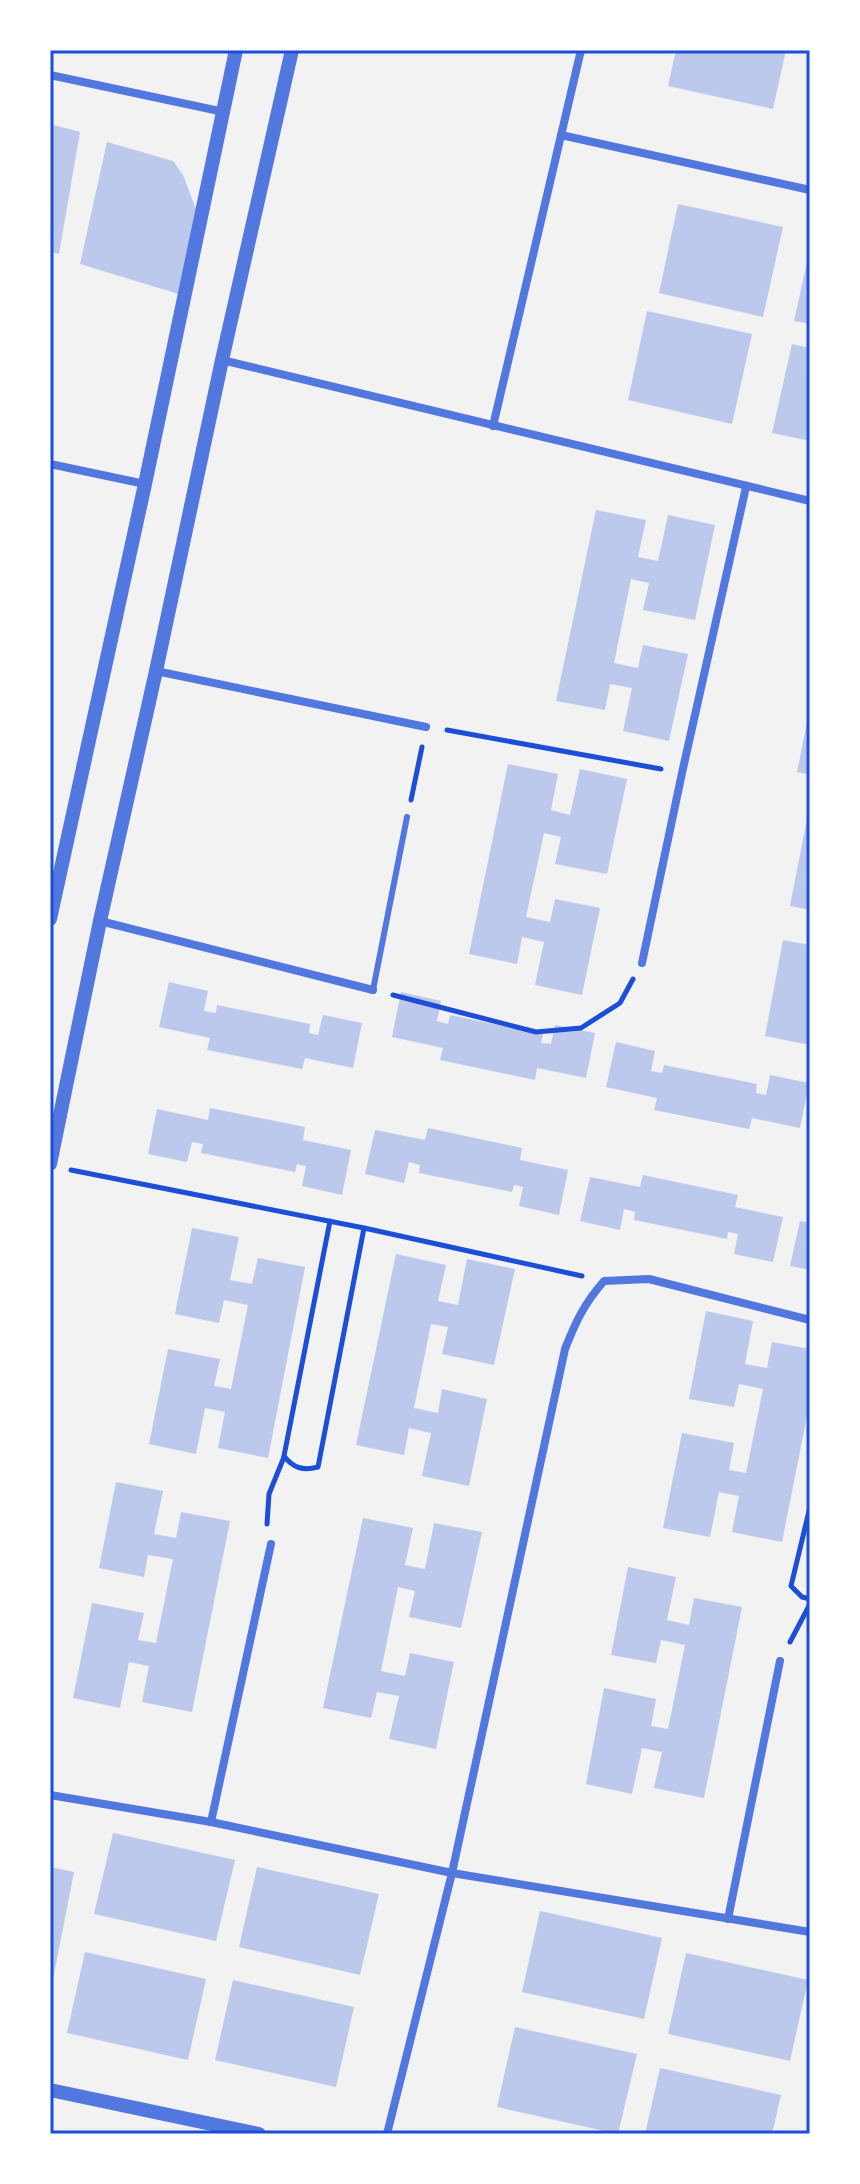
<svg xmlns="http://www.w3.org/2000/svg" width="860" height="2184" font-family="'Sofia Sans Condensed',sans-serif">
	<rect width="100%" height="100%" fill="#f2f2f2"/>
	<g fill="#bdc9ec">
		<polygon points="676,50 786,50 773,109 668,86"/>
		<polygon points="50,124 80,132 59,254 50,252"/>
		<polygon points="107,142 173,161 183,175 201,222 185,296 80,264"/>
		<polygon points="678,204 783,227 763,317 659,293"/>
		<polygon points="809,253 810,254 810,324 794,321"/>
		<polygon points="647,311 752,334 732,424 628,400"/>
		<polygon points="792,344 810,348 810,441 772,433"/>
		<polygon points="596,510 646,520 638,557 658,561 668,515 715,525 695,620 643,610 649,583 631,579 614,663 638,668 643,645 688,654 669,741 623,731 632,688 610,684 605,710 556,701"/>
		<polygon points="809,712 810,712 810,775 797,772"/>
		<polygon points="508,764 558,774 551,810 570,815 580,769 627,779 607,874 555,864 561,837 544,833 526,917 550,922 555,899 600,908 582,995 535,985 544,942 522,937 517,964 469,954"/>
		<polygon points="807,819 810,820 810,910 790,906"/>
		<polygon points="783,940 810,945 810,1045 765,1036"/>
		<polygon points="169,982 208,991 204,1011 216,1013 217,1005 310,1024 309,1033 318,1035 323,1015 362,1023 353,1068 305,1058 302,1069 207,1050 210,1038 159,1027"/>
		<polygon points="401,992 441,1001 437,1021 448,1024 450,1015 543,1034 541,1043 551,1044 555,1025 595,1033 586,1078 537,1068 535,1080 440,1060 443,1048 392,1037"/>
		<polygon points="616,1042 655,1051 651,1071 662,1073 664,1065 757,1084 756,1093 766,1095 770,1075 809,1083 800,1128 752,1118 749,1129 654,1110 657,1098 606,1087"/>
		<polygon points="210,1108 305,1127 303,1140 351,1150 342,1195 302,1186 306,1166 297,1164 295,1172 201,1153 203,1144 192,1142 187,1162 148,1154 157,1109 208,1120"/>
		<polygon points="428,1128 522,1148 520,1160 568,1170 559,1215 519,1206 523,1187 514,1185 512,1192 419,1173 420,1165 409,1162 404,1183 365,1174 375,1130 425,1140"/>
		<polygon points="643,1175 738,1195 735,1207 783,1217 773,1262 734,1254 738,1234 728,1232 727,1239 634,1220 635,1212 624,1209 620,1230 580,1221 590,1177 640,1187"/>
		<polygon points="800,1221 810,1223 810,1270 790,1266"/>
		<polygon points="192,1228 239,1237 230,1280 252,1284 258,1258 305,1267 268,1458 218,1448 225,1412 205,1408 196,1454 149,1444 168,1349 220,1359 214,1386 231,1389 248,1305 224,1300 219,1323 175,1314"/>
		<polygon points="396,1254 446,1265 438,1301 458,1305 467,1259 515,1269 494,1365 442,1354 448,1327 431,1324 414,1408 438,1413 442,1389 487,1399 469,1486 422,1476 431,1433 409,1428 404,1455 356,1445"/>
		<polygon points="706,1311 753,1321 745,1364 767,1368 772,1342 810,1349 810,1401 782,1542 732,1532 739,1496 719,1492 710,1537 663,1528 682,1433 734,1443 729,1470 746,1473 763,1389 739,1384 734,1407 689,1399"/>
		<polygon points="116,1482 163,1491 154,1534 176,1538 181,1512 230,1521 192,1712 142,1702 149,1666 129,1662 120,1708 73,1698 92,1603 144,1613 138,1640 156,1643 173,1559 148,1555 144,1577 99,1568"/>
		<polygon points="363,1518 413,1528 405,1565 425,1569 434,1523 482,1532 461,1628 409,1617 415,1591 398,1587 381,1671 405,1676 410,1653 454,1662 436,1749 389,1739 399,1696 377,1692 371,1718 323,1708"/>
		<polygon points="628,1567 676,1577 667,1620 689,1625 694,1598 742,1607 704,1798 654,1788 662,1752 642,1748 632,1794 586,1784 604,1688 656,1699 651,1726 668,1729 685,1645 661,1640 656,1663 611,1655"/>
		<polygon points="113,1833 235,1860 216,1941 94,1914"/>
		<polygon points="50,1867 74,1872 51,1990 50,1990"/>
		<polygon points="257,1867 379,1894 360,1975 239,1947"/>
		<polygon points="540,1911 662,1938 644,2019 522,1992"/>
		<polygon points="85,1952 206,1979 188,2060 67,2033"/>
		<polygon points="686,1953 808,1980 790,2061 668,2034"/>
		<polygon points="233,1980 354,2007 336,2087 215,2060"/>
		<polygon points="515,2027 637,2054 618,2134 497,2107"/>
		<polygon points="660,2068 781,2095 772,2134 645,2134"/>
	</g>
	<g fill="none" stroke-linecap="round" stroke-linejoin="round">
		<g stroke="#1d4ed8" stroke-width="5">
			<polyline points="447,730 661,769"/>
			<polyline points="411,800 422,747"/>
			<polyline points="393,995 536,1032 581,1028 620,1003 633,979"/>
			<polyline points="71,1170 364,1228 582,1276"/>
			<path d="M330 1221 284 1456C293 1468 303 1471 318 1467L364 1228"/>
			<polyline points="810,1507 791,1586 802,1597 810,1599"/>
			<polyline points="267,1524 269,1494 284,1457"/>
			<polyline points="790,1642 810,1604"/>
		</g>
		<polyline stroke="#5277de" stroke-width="6" points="373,990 407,817"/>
		<g stroke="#5277de" stroke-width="8">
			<polyline points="50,75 224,112"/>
			<polyline points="561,135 810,190"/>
			<polyline points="222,360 810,501"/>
			<polyline points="493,426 581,50"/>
			<polyline points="50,464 145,484"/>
			<polyline points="156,671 426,727"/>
			<polyline points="100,921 373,990"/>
			<polyline points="642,963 682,773 746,487"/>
			<polyline points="50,1795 211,1822 452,1873 810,1932"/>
			<polyline points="211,1822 271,1544"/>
			<polyline points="728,1919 780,1661"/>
			<path d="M387 2134 452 1873 565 1349C576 1321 584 1304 604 1281L649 1279 810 1320"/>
		</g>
		<g stroke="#5277de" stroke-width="14">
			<polyline points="50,919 145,484 236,50"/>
			<polyline points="50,1164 100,921 156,671 222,360 292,50"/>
			<polyline points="50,2090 259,2134"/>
		</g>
	</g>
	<rect width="860" height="2184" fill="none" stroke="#ffffff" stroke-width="104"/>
	<rect x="52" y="52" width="756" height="2080" fill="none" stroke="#1d4ed8" stroke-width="3"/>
</svg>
